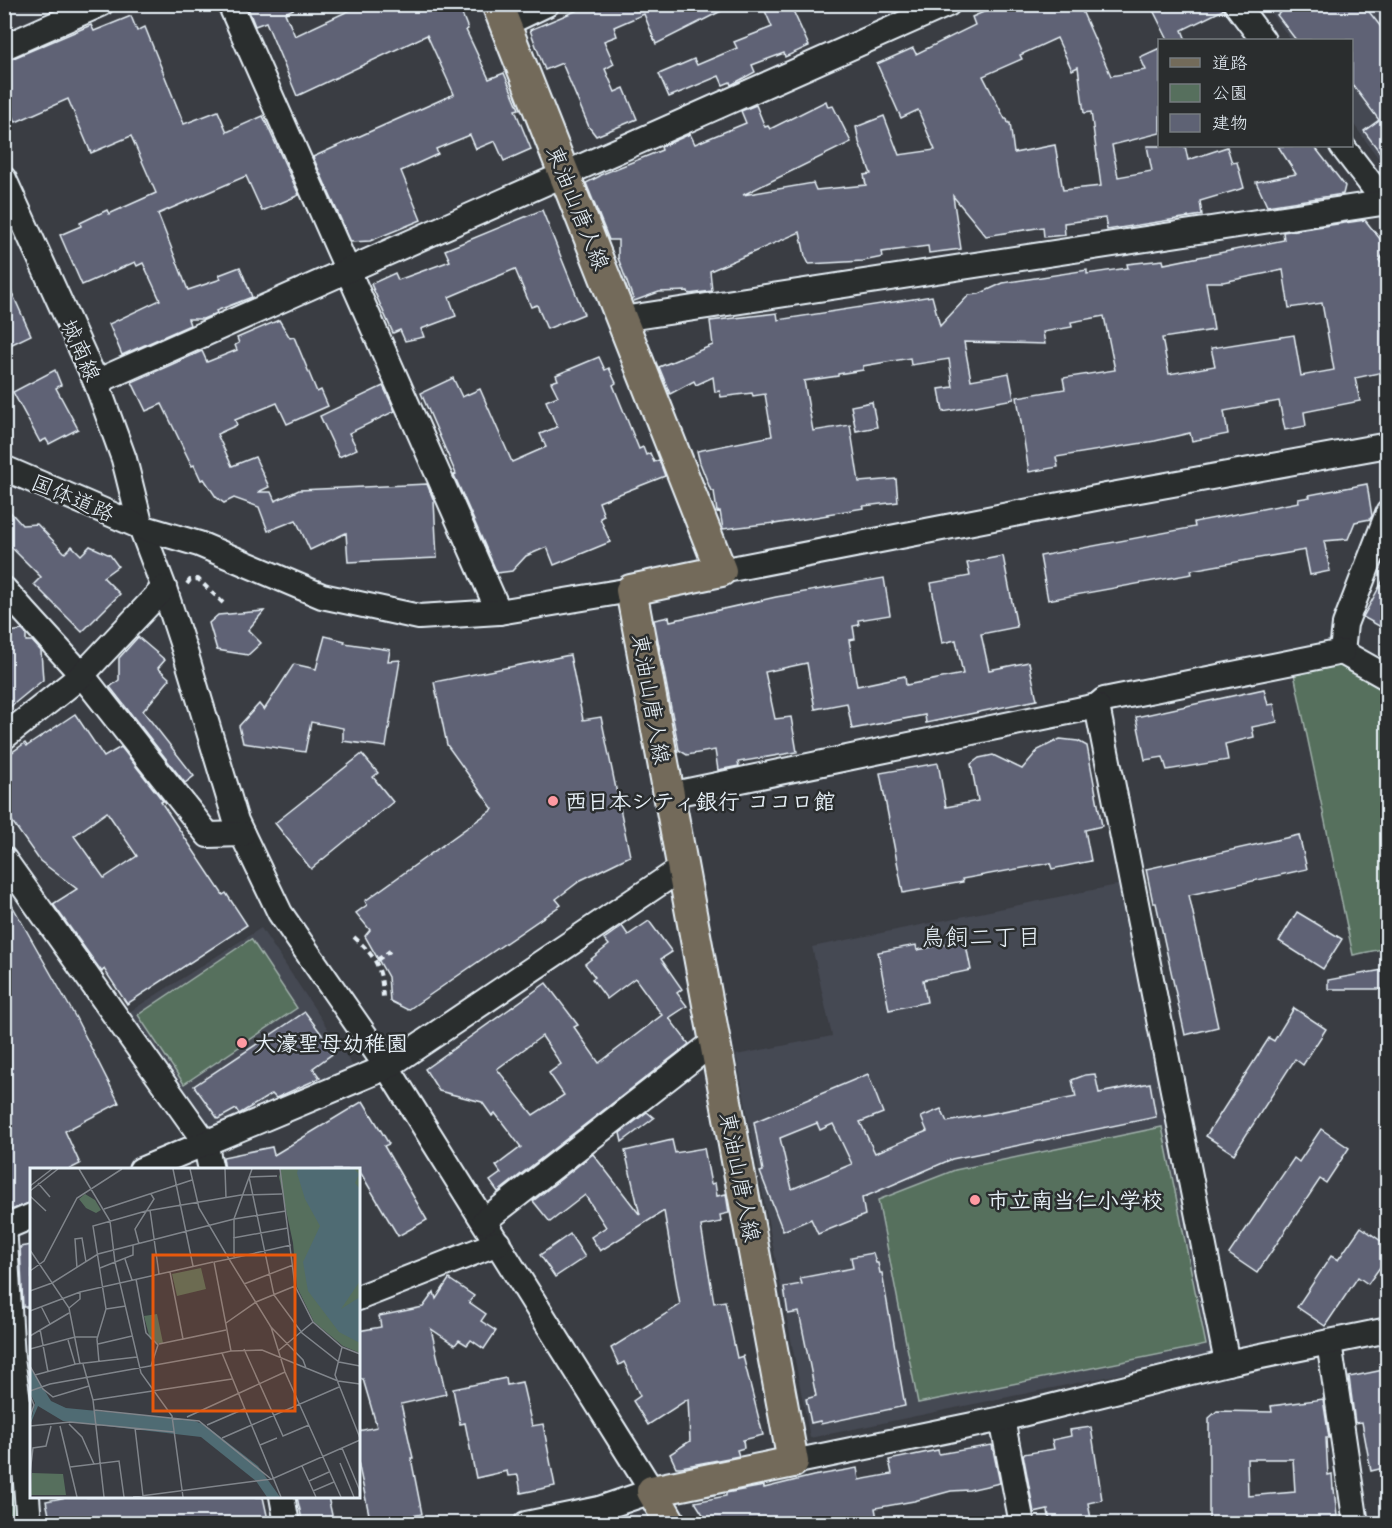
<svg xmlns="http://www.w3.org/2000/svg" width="1392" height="1528" font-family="'Shantell Sans','Klee One',sans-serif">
	<rect width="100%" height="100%" fill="#3a3d43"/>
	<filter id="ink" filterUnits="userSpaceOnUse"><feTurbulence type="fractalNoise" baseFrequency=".0167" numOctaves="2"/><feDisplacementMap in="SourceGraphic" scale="12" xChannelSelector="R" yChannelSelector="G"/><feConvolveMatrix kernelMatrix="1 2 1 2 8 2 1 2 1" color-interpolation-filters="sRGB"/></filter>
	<g filter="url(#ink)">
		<g fill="#454852">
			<polygon points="1265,5 1387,5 1387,170 1352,122 1352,40 1291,40"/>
			<polygon points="1122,884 1215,1345 1212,1355 810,1438 736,1055 832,1036 812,947"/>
			<polygon points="261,928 356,1071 212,1129 126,1014"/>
		</g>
		<g fill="#566f5d" stroke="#9fb0aa" stroke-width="1.5">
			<polygon points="1340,659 1387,685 1387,948 1353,955 1293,669"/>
			<polygon points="251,939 297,1008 184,1084 138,1015"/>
			<polygon points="1162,1127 1206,1345 918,1403 878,1200 955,1170"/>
			<polygon points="5,1365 20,1523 5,1523"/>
		</g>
		<g fill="#5e6274" stroke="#e8f1f8" stroke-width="1.5" fill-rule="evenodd">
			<polygon points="250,4 304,4 285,13 295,36 363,4 458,4 468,29 466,30 489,79 504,73 519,109 515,110 531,149 504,161 495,141 476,149 470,135 436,149 438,154 401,171 421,220 370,241 351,242 313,157 454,94 427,35 297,96 266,22 255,26 247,6"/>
			<polygon points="592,4 735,4 656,44 644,14 614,27 617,36 604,41 614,64 605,69 615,92 624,88 637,119 596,136 589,127 562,63 545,70 530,30"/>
			<polygon points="762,4 790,4 809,46 785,57 784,53 752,65 755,72 731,85 730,82 723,85 719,76 669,97 659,74 694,59 697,65 737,48 734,42 772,27"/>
			<path d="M1002 4H1079L1111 76 1146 70 1140 57 1160 48V133L1112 145 1118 177 1152 171 1147 146H1185L1188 160 1227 147 1232 163 1237 162 1244 188 1200 201 1202 215 1107 230 1105 218 1064 223 1065 235 1044 237 1043 227 986 236 953 196 961 249 929 253 928 246 882 252 883 257 863 261 809 264 805 256 800 232 710 271 712 291 689 294 688 291 659 292 634 301 618 258V240H609L586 183 600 176V175L662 150 661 147 690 134 695 144 746 123 741 111 756 105 765 127 768 126 770 129 826 101 828 107 833 106 851 142 743 195 813 183 816 190 866 185 864 175 871 174 859 142 856 127 884 116 899 155 935 150 918 110 901 118 877 64 913 48 916 54 975 25 972 17ZM1057 38 1072 70 1078 67 1084 113 1091 112 1101 186 1063 190 1055 145 1014 153 1010 123H1008L1007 119H1005L983 76 1022 59 1020 55Z"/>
			<polygon points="1150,4 1222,4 1223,10 1182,30 1186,40 1168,40"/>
			<polygon points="1291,4 1363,4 1388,36 1388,163 1364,131 1379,120 1352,84 1352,40 1296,40 1277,15"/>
			<polygon points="131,16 137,31 145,27 184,124 218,111 227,132 263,116 299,195 262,211 246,176 158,214 188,290 221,279 219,275 240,267 252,297 216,311 217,313 203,319 188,319 190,325 122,355 109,324 160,300 143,263 137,266 135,262 82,285 60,235 81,226 80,223 107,210 109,214 156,193 131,136 91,153 68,99 16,122 4,96 4,62 91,25 94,31"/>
			<polygon points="1278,146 1314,146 1345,186 1343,194 1267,206 1256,182 1296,174"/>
			<polygon points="542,210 584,314 547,329 537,305 531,307 515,269 449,297 456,316 421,329 424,337 405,341 400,330 393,333 371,284 395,273 398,280 450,261 445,250"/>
			<path d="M1365 220 1388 249 1379 260 1388 272V371L1355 378 1360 401 1304 412 1306 426 1285 430 1279 401 1224 411 1228 434 1192 441 1190 433 1155 441 1056 457 1058 467 1029 472 1017 397 1065 389 1063 378 1115 370 1104 316 1071 322 1072 327 1043 332 1045 344 964 342 971 380 1009 373 1014 399 943 412 939 389 953 387 949 359 911 365 910 358 863 366V370L838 374V376L804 381 813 431 850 425 859 482 896 479 898 502 863 506 864 508 827 514 828 515 774 524V523L723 529 720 511 717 512 714 491H711L700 463 697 451 772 436 765 394 753 396 752 393 721 397 720 391 715 392 713 377 696 385 694 381 670 394 659 367 713 345 710 321 777 313 778 320 932 296 940 326 969 295 979 294 1003 283 1087 270V274L1128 268 1127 264 1163 260 1164 264 1284 240 1283 232ZM1283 270 1289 308 1322 303 1334 370 1301 376 1294 335 1211 348 1215 366 1169 374 1162 338 1214 330 1206 282H1223Z"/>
			<polygon points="4,275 31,335 4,348"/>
			<polygon points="279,320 290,338 294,337 317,392 321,390 328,406 287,424 277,403 235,420 237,425 217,434 232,466 255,457 269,487 258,492 271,492 275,501 299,490 427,484 434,501 437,558 348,562 346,533 310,550 296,520 268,531 259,507 234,498 224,503 216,497 204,479 201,480 194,465 192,466 162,404 146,411 132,382 202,351 207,362 237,350 235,345 239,343 237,338"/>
			<polygon points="599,357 605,370 609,368 616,383 613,385 639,449 643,447 646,455 650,453 654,462 659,460 665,476 599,502 604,516 600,518 610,542 554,565 547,547 526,556 512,571 497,573 454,475 456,474 421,393 453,378 462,397 480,389 512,462 546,447 540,434 557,427 546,401 558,396 551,382 558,380 556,375"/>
			<polygon points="55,370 61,385 56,388 78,429 49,444 46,439 40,442 13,392"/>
			<polygon points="383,386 395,411 349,433 357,449 339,457 320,416"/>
			<polygon points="872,402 877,427 856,431 851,406"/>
			<polygon points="1367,484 1372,516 1370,519 1355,522 1348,539 1324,541 1330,571 1310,575 1305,550 1191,570 1192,574 1048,600 1040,556 1195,527 1194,522 1299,502 1298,499 1310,497 1309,495"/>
			<polygon points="4,505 22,525 37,524 65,553 72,546 81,555 90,546 110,555 118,566 103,577 120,594 82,632 34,584 41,577 4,540"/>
			<polygon points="1003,556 1017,627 981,634 989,670 1029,662 1037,700 926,723 925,715 852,729 847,703 815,709 807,663 765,672 775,719 791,717 797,752 738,762 739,766 718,770 715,750 687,755 679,750 654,620 669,617 670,621 776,597 884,578 890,615 858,620 859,625 853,626 855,639 849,640 857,686 905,676 906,685 963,674 956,640 942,643 931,583 970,576 967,563"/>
			<polygon points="1388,571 1388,631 1363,617"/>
			<polygon points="264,611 248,630 261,643 248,655 217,650 209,623 218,615"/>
			<polygon points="22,630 26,634 26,641 32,641 41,651 43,680 4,712 4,633"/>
			<polygon points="325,636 345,641 344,643 390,650 388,661 400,660 386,747 343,741 343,728 311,722 305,752 243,743 239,726 259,704 264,710 294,664 316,669"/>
			<polygon points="138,637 165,660 158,668 170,679 143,711 194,776 185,783 110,687 119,680 119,658"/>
			<polygon points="570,655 583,720 601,717 630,856 581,880 556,899 561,905 408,1010 390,1001 388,977 365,936 370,930 356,913 367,905 365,901 493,809 447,745 434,682"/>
			<polygon points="1264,689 1268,705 1274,704 1277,722 1252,727 1254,737 1225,744 1228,760 1167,770 1163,757 1145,760 1136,717"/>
			<path d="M75 714 104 757 121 747 163 801 161 802 223 895 226 893 247 925 127 1004 104 969 102 972 53 904 77 889 40 861 4 810V758L25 743 27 746ZM107 812 137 856 104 878 74 836Z"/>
			<polygon points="1060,739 1078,741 1087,746 1102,826 1085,830 1091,861 1052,869 1050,863 962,879 963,882 903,893 880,773 938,763 946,807 978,801 971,764 979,758 993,755 1022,769 1038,750"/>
			<polygon points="362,754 378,773 373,777 393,802 311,869 275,823"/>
			<polygon points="1299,835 1307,869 1189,895 1218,1027 1185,1035 1156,903 1153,903 1146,869"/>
			<polygon points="4,891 76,1018 119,1103 65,1131 80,1164 68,1170 32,1170 32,1202 11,1210 4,1197"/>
			<polygon points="1297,912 1342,939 1323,969 1279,941"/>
			<path d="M649 921 672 952 661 959 682 989 677 993 687 1006 669 1018 689 1044 498 1192 490 1181 501 1173 496 1166 521 1147 495 1113 492 1116 482 1102 439 1091 425 1069 546 983 578 1025 574 1027 599 1063 662 1015 635 978 607 999 592 979 595 977 585 964 609 945 604 939 622 926 628 935ZM542 1036 561 1064 549 1073 564 1095 533 1115 497 1069Z"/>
			<polygon points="965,940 971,970 923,980 927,1002 889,1010 878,952 916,945 917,950"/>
			<polygon points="1388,969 1388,989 1328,989 1328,980"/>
			<polygon points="1294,1008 1326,1029 1303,1065 1295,1059 1234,1154 1206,1136 1269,1038 1274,1041"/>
			<polygon points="305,1012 335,1052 313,1068 320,1078 276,1098 272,1094 239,1114 236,1109 218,1119 194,1086"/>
			<path d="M868 1074 883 1113 860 1122 875 1153 927 1131 921 1117 941 1109 947 1122 1076 1097 1072 1080 1085 1075 1095 1074 1099 1093 1150 1083 1156 1117 952 1159 862 1198 865 1215 818 1234 811 1219 783 1231 760 1172 763 1171 754 1122ZM817 1123 820 1130 833 1124 852 1164 792 1189 780 1138Z"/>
			<polygon points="363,1101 389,1144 384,1146 427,1220 398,1236 359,1170 225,1170 223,1157 272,1147 274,1155"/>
			<polygon points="647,1112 654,1118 622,1142 620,1133"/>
			<polygon points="1321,1129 1349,1148 1326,1183 1320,1179 1257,1273 1229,1254 1294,1158 1299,1162"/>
			<polygon points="672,1140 675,1153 704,1148 711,1184 715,1183 717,1196 726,1194 729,1213 720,1215 721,1222 701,1226 714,1303 725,1301 737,1358 743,1356 763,1435 743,1440 744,1448 737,1450 739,1456 681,1467 676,1467 670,1454 690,1441 688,1399 648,1425 633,1401 640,1396 624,1362 619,1365 611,1348 680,1305 664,1211 600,1251 591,1237 606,1227 585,1195 550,1222 533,1201 593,1154 640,1215 625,1151"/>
			<polygon points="1361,1227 1388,1246 1388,1256 1368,1284 1358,1277 1325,1326 1297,1307 1331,1256 1338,1260"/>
			<polygon points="570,1234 585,1257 555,1277 540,1255"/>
			<polygon points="32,1245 32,1307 23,1307 20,1247"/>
			<polygon points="873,1253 876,1263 878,1263 880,1273 882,1273 905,1406 821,1424 820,1421 811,1423 806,1399 816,1396 799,1312 788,1314 784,1287 802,1284 800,1278 853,1268 851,1257"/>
			<polygon points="449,1279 474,1296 469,1302 486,1314 481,1321 496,1331 484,1349 471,1340 467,1345 459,1340 455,1345 431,1329 446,1394 401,1404 413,1458 411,1458 422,1514 371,1524 358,1462 358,1431 377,1427 363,1379 358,1379 358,1331 381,1327 379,1316 423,1307 434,1292 436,1299"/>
			<polygon points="1388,1369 1388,1467 1371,1471 1362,1422 1355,1423 1349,1377"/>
			<polygon points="506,1378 507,1385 522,1382 532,1426 543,1424 555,1486 521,1493 518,1475 508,1476 507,1471 476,1478 465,1423 460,1424 453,1389"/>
			<path d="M1323 1399 1329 1438H1326L1328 1475 1332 1474 1333 1489H1334L1337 1516H1332L1333 1524H1209V1418L1217 1411 1272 1412 1271 1406ZM1247 1459H1293L1295 1492 1248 1496Z"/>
			<polygon points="1091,1427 1102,1500 1088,1503 1092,1524 1050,1524 1048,1510 1034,1513 1023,1454 1054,1449 1052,1440 1071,1436 1070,1430"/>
			<polygon points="992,1445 1000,1483 969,1490 951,1491 914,1501 875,1508 878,1524 709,1524 695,1502 726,1496 726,1493 764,1486 764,1488 813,1476 857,1468 859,1480 892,1474 889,1460 938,1450 939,1454"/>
			<polygon points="67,1497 263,1497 269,1524 51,1524 46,1501"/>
			<polygon points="297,1497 328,1497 334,1524 303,1524"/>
		</g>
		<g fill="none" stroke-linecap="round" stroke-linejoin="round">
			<defs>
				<g id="minor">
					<polyline points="230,4 499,612"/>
					<polyline points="1236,4 1263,40"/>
					<polyline points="505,24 547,4"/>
					<polyline points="4,47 101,4"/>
					<polyline points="1342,146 1388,206"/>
					<polyline points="4,179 96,382 124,459 141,527 164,588 186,655 236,821 280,913 387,1067 652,1491 599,1509 526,1524"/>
					<polyline points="622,319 1388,202"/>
					<polyline points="96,382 948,4"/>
					<polyline points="4,468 141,527 199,544 322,596 419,617 499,612 631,590"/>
					<polyline points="1388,513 1345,624 1342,652 1388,678"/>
					<polyline points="721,571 1106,496 1388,445"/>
					<polyline points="4,589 82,675 208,835 242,834"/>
					<polyline points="1097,706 1104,700 1342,652"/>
					<polyline points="4,737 82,675 164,588"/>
					<polyline points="669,795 1097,706 1227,1363"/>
					<polyline points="4,859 205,1142 211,1170"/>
					<polyline points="141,1170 387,1067 682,868"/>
					<polyline points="484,1221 714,1042"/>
					<polyline points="4,1224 12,1358 22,1429 29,1524"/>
					<polyline points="6,1227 32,1216"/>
					<polyline points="358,1298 498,1243"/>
					<polyline points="1329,1342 1356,1524"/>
					<polyline points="1002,1419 1022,1524"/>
					<polyline points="793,1462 1002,1419 1227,1363 1388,1330"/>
					<polyline points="282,1496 287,1524"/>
				</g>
				<polyline id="major" points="497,4 721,571 631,590 793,1462 652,1491 671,1524"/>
			</defs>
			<use href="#minor" stroke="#e8f1f8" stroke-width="28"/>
			<use href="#major" stroke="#e8f1f8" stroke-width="34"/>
			<g stroke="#e8f1f8" stroke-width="4" stroke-dasharray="6 4.5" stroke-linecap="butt">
				<polyline points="187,584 190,580 198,579 223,603"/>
				<path d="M354 937C377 958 382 968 383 999"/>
				<polyline points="377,960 390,951"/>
			</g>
			<use href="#minor" stroke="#2a2d2e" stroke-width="24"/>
			<use href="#major" stroke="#736b5a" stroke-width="30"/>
		</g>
	</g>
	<g fill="#ff9aa2" stroke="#2a2d2e" stroke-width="2">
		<circle cx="553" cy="801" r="6"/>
		<circle cx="242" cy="1043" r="6"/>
		<circle cx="975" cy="1200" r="6"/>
	</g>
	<g text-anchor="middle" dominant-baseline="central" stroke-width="5" stroke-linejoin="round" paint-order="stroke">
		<g font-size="22" fill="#e8f1f8" stroke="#2a2d2e">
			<text transform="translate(578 208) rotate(68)">東油山唐人線</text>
			<text transform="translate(81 350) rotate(66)">城南線</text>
			<text transform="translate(73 498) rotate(23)">国体道路</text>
			<text transform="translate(651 699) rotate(80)">東油山唐人線</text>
			<text transform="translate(740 1177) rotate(79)">東油山唐人線</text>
		</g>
		<g font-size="22" font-weight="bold" fill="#e8f1f8" stroke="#2a2d2e" text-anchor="start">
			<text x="565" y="801">西日本シティ銀行 ココロ館</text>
			<text x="254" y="1043">大濠聖母幼稚園</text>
			<text x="987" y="1200">市立南当仁小学校</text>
		</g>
		<g font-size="24" fill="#e8f1f8" stroke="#2a2d2e">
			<text x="981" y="937">鳥飼二丁目</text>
		</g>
	</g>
	<g transform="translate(30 1168)">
		<rect width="330" height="330" fill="#3a3d43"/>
		<path d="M251 1H330V185L313 178 284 154 267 119 263 75 249 9ZM55 26 65 32 71 42 66 45 56 40 49 31ZM171 100 176 121 147 128 142 106ZM127 146 133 175 128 176 120 171 114 148ZM2 305 33 306 36 327H1Z" fill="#566f5d"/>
		<path d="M324 1 329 6 325 15 330 21V113L311 141 330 129V175L309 164 278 123 273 94 290 58 275 31 267 5 268 1ZM0 199 21 233 36 240 162 252 175 257 228 298 250 329H237L226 313 171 269 33 253 8 238 0 257 5 235 0 225Z" fill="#4f6b73"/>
		<path fill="none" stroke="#80858b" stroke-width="1.5" d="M49 1 80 53 85 94 111 205 142 248 153 329M143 1 163 98M160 1 169 40 199 91 184 94 201 183 192 185 251 329M195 1 196 30M250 1 265 118 283 154 312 179 330 186M219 9 244 127 272 165 309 194 330 198M219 9 247 8M8 15 20 29M0 18 22 1M0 23 28 1M0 28 16 43M74 41 162 12M120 42 129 106M203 70 258 60M109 76 105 61 124 31 121 26M261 77 199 91 241 159 255 204 311 329M0 82 39 140 50 196M204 89V51L222 1M95 91 102 112M47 100 45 71 52 70 56 94M70 100 103 87V77M0 103 14 93 47 30 92 1M140 104 153 171 196 162M106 111 116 165 128 177 121 198M214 116 263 97M0 123 22 115 68 86 204 51 256 43M11 138 20 156M39 140 50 131V124M76 141 96 138M0 143 50 124 183 94M196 155 226 134 265 118M240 158 273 192 276 200M10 161 18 204M0 168 39 145M38 172 45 196M68 176 102 168M129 176 153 171M312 179 305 207 330 270M0 181 45 169H68M214 181 253 268 279 257M201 183 232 182 308 213 330 216M248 183 283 154M69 194 67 171 76 141 63 58 116 43 211 27 252 26M53 196 63 232 74 329M0 198 13 221 23 229 59 218M5 207 46 196 107 189M0 223 20 216 192 185M0 227 4 237 0 249M63 232 202 211M64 242 169 253 241 311M157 249 255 204M39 256 52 269 64 296M177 257 214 241M0 258 40 254 144 264M30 258 47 329M105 260 113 328M192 270 309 219M230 277 247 270M312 280 330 323M310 295 324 329M272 298 286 329M40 299 89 293 94 329M0 305 3 280 16 278 21 258M279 313 299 304M283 323 304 314M103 329 242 311 330 272"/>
		<path fill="#e8590c" fill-opacity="0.15" stroke="#e8590c" stroke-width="3" d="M123 87H265V243H123Z"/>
		<rect width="330" height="330" fill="none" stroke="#e8f1f8" stroke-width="3"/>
	</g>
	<rect width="1392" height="1528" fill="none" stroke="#2a2d2e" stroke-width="24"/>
	<rect x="12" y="12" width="1368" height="1504" fill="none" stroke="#e8f1f8" stroke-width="2" filter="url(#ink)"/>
	<rect x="1158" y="39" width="195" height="108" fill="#2a2d2e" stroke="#767b7f" stroke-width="1.5"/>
	<rect x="1170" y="58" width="30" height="9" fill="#736b5a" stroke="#767b7f" stroke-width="1.5"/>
	<text x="1212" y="69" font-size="18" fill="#e8f1f8">道路</text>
	<rect x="1170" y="84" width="30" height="18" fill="#566f5d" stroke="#767b7f" stroke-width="1.5"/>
	<text x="1212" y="99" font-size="18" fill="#e8f1f8">公園</text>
	<rect x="1170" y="114" width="30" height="18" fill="#5e6274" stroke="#767b7f" stroke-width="1.5"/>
	<text x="1212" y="129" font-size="18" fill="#e8f1f8">建物</text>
</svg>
